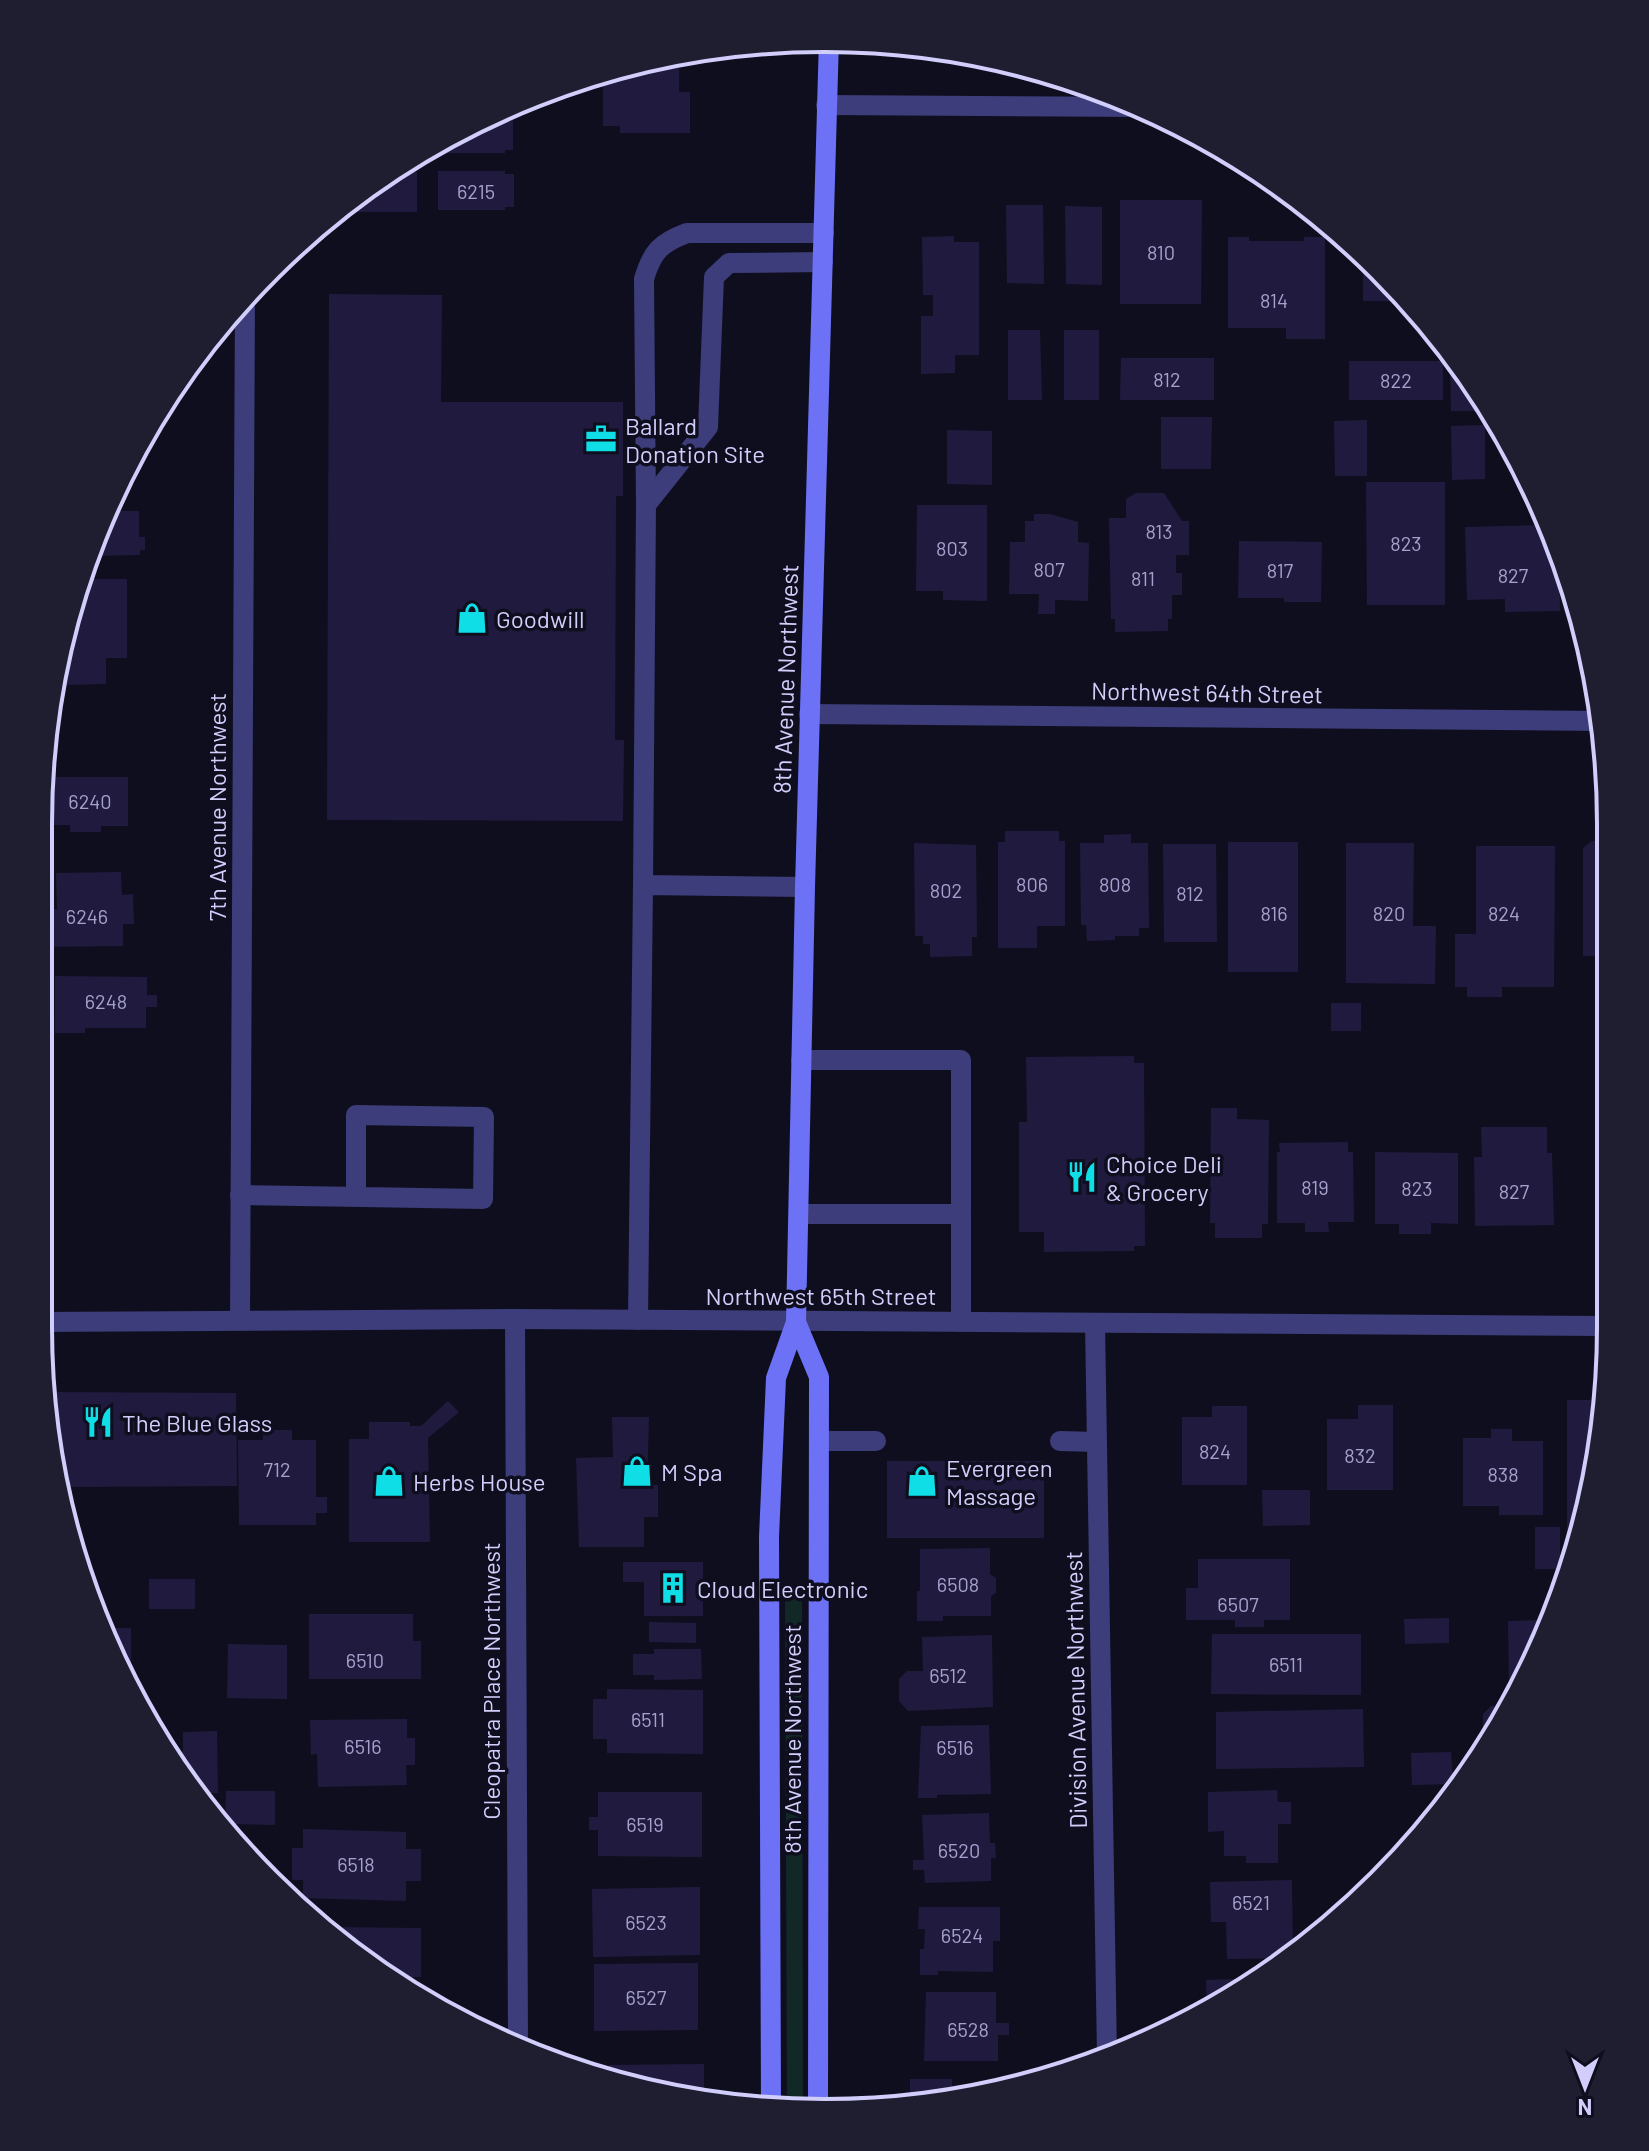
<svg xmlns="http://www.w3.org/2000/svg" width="1649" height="2151" font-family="Barlow,sans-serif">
	<rect width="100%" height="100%" fill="#0f0e1e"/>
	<polygon fill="#112826" points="802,1591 803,2110 787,2108 785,1592"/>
	<g fill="#201b3e">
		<polygon points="679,52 679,92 690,92 690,133 620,133 620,126 603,126 603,74"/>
		<polygon points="495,113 513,116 513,150 505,150 505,153 437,153 437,144"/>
		<polygon points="438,171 505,171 505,174 514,174 514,207 505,207 505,210 438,210"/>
		<polygon points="386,172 417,172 417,212 350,212 350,209 341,209"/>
		<polygon points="1120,200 1202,200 1201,304 1120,304"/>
		<polygon points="1006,205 1043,205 1044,284 1007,283"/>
		<polygon points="1065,206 1102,207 1102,285 1066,284"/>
		<polygon points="954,236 954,242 979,242 979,355 955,355 955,373 921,374 921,316 933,316 933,295 923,295 922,237"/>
		<polygon points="1228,237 1249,237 1249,241 1304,241 1304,237 1325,237 1325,339 1286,339 1286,328 1228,328"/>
		<polygon points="1363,254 1381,269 1408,301 1363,301"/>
		<polygon points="329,294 442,295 441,402 623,402 623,496 616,496 615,740 624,740 623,821 327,820"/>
		<polygon points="1008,330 1040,330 1042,400 1008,400"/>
		<rect x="1064" y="330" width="35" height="70"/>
		<polygon points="1450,354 1479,388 1490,411 1451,411"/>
		<polygon points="1121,358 1214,358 1214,400 1120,400"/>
		<rect x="1349" y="361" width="94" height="39"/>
		<polygon points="1161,417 1212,417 1211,469 1161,469"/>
		<polygon points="1367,420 1367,476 1335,476 1334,421"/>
		<polygon points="1485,425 1485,479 1452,480 1451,426"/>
		<polygon points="947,430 992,431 992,485 947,484"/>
		<polygon points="1366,482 1445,482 1445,605 1367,605"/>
		<polygon points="1136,493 1164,493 1182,521 1189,521 1189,555 1176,555 1176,573 1182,573 1182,595 1172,595 1172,619 1168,619 1168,631 1115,632 1115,619 1111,619 1109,518 1126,518 1126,499"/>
		<polygon points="917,505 987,505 987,601 943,600 943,591 916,591"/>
		<polygon points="106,511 139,511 139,537 145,537 145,550 140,550 140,555 89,556"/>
		<polygon points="1034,514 1050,514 1078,522 1078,542 1089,543 1088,601 1055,600 1055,614 1038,614 1039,594 1009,594 1010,542 1025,542 1025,521 1034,521"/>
		<polygon points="1546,525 1559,551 1560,611 1505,612 1505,599 1467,600 1465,527"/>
		<polygon points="1239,541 1322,542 1321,602 1284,602 1284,598 1238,598"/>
		<polygon points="81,579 127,579 127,658 106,658 106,684 61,685 61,644 65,620"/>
		<polygon points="52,777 128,777 128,826 101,826 101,832 70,832 70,825 52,825"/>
		<polygon points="1005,831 1059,831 1059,841 1065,841 1065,926 1037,926 1037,948 998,948 998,842 1005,842"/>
		<polygon points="1131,834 1131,843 1148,843 1149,928 1139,928 1139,936 1115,936 1115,940 1087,941 1086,925 1081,925 1080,843 1104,843 1104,835"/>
		<polygon points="1592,841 1604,841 1604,956 1583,956 1583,848"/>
		<rect x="1228" y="842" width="70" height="130"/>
		<polygon points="914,843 976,845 977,937 972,937 972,956 930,957 930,944 923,944 923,936 915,936"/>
		<polygon points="1346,843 1414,843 1413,926 1436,926 1435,984 1346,983"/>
		<polygon points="1163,844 1216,844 1217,942 1164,942"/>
		<polygon points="1476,846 1555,846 1554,987 1502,987 1502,997 1467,997 1467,987 1455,987 1455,934 1476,934"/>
		<polygon points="121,872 122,895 133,894 134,924 123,924 123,946 39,947 39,909 57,909 56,873"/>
		<polygon points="55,976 147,977 147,995 157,995 157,1007 146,1007 146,1028 85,1028 85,1033 55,1033"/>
		<rect x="1331" y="1003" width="30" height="28"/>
		<polygon points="1134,1056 1134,1063 1144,1063 1145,1246 1134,1246 1134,1251 1044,1252 1044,1232 1019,1232 1019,1122 1027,1122 1026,1057"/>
		<polygon points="1211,1108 1237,1108 1237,1119 1269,1120 1268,1224 1262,1224 1262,1238 1215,1238 1215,1223 1210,1223"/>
		<polygon points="1481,1127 1547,1127 1547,1153 1552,1153 1554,1225 1475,1226 1474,1157 1482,1157"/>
		<polygon points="1348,1142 1348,1152 1353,1152 1354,1222 1328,1222 1329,1232 1305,1232 1305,1223 1277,1223 1277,1152 1280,1152 1279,1143"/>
		<polygon points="1375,1152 1458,1153 1458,1224 1431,1223 1431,1234 1399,1234 1399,1224 1375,1224"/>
		<polygon points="47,1392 236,1393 237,1486 59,1487"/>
		<polygon points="1567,1400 1604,1400 1604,1430 1580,1532 1567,1532"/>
		<polygon points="448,1401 459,1412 428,1438 430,1542 349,1542 349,1439 369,1439 369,1422 410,1422 410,1426 421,1426"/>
		<polygon points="1358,1405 1393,1405 1393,1490 1327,1490 1327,1419 1358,1419"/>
		<polygon points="1212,1406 1247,1406 1247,1485 1182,1485 1182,1417 1212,1417"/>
		<polygon points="612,1417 649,1417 647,1485 658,1485 658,1517 644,1517 644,1547 579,1547 576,1458 613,1457"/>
		<polygon points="1491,1429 1512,1429 1512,1441 1543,1441 1543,1515 1499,1515 1499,1506 1463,1506 1463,1438 1491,1438"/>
		<polygon points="263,1430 292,1430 292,1440 316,1440 316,1497 327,1497 327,1513 316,1513 316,1525 239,1525 238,1440 263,1440"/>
		<rect x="887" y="1461" width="157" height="77"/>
		<polygon points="1262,1490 1310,1490 1310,1525 1263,1526"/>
		<rect x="1535" y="1527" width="25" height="42"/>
		<polygon points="990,1548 990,1574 996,1578 996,1593 991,1596 991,1616 943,1616 943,1621 917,1621 917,1591 920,1591 920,1549"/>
		<polygon points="1198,1559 1290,1559 1290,1620 1264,1620 1264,1627 1235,1627 1235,1620 1186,1620 1186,1588 1198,1588"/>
		<polygon points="623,1562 703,1562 703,1616 644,1616 644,1582 623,1582"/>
		<rect x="149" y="1579" width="46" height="30"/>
		<polygon points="309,1614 413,1614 413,1641 421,1641 421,1679 309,1679"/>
		<polygon points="1449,1618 1449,1643 1405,1644 1404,1619"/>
		<polygon points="1549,1620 1518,1683 1509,1683 1508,1621"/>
		<polygon points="649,1622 696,1623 696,1643 649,1642"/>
		<polygon points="106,1628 131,1628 131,1674 124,1674"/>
		<polygon points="1212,1634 1361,1634 1361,1695 1211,1694"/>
		<polygon points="992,1635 993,1707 908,1711 899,1701 899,1679 907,1671 923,1671 922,1637"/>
		<polygon points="228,1644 287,1645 287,1699 227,1698"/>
		<polygon points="654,1649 701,1649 702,1679 654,1680 654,1675 633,1675 633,1654 654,1654"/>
		<polygon points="607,1689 703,1690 703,1754 607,1753 607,1739 593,1739 593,1699 607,1699"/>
		<polygon points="1507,1705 1490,1741 1483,1736 1483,1714 1491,1706"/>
		<polygon points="1363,1709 1364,1767 1216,1769 1216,1712"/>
		<polygon points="407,1719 407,1738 415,1738 415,1765 406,1765 407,1785 318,1787 317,1754 311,1755 310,1720"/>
		<polygon points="989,1725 991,1794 937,1795 937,1798 918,1798 921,1726"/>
		<polygon points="217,1731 218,1793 200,1793 183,1772 183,1732"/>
		<polygon points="1451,1752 1453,1784 1412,1785 1411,1753"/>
		<polygon points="1277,1790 1278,1802 1291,1802 1291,1824 1278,1824 1278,1863 1246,1863 1246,1856 1224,1856 1224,1831 1208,1832 1208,1792"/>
		<polygon points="226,1791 275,1791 275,1825 225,1824"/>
		<polygon points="598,1792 702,1792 702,1857 598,1856 598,1830 589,1830 589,1817 598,1817"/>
		<polygon points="989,1813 990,1843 995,1843 996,1858 991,1858 991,1881 925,1883 924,1870 913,1870 913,1860 924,1860 922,1815"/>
		<polygon points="303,1829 406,1832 406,1849 421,1849 421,1881 406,1881 406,1901 303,1898 303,1880 292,1880 292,1848 303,1848"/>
		<polygon points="1292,1880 1293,1955 1289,1958 1227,1959 1226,1922 1211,1922 1210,1882"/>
		<polygon points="700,1887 700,1955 593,1957 592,1889"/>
		<polygon points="919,1907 1000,1907 1000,1941 993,1941 993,1972 938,1971 938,1975 920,1975 920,1949 924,1949 925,1929 918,1929"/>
		<polygon points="326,1927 421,1928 421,1977 406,1977 406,1988"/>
		<polygon points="698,1963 698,2030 594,2031 594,1964"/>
		<polygon points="1264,1978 1261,1981 1207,2012 1206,1980"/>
		<polygon points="926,1992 996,1992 996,2023 1009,2023 1009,2035 998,2035 998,2061 924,2061"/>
		<polygon points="704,2064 704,2097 621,2086 594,2075 594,2070 609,2070 609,2065"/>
		<polygon points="910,2079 952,2079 952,2096 910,2102"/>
	</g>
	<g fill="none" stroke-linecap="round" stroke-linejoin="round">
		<g stroke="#3c3d7a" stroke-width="20">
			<polyline points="646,505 708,427 714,277 729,263 823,262"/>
			<path d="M643 885 646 505 644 279C652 252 660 243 687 233H824"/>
			<polyline points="801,1060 961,1060 961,1322"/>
			<polyline points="240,1195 483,1199 484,1117 356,1115 356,1197"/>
			<polyline points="799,1214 961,1214"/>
			<polyline points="638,1320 643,885 805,887"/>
			<polyline points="819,1441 876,1441"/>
			<polyline points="1060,1441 1097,1442"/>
		</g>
		<g stroke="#3c3d7a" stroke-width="20">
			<polyline points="826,105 1143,107"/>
			<polyline points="809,714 1604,721"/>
			<polyline points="240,1319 245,295"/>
			<polyline points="515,1319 518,2043"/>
			<polyline points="1095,1323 1107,2057"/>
		</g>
		<polyline stroke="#3c3d7a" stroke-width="20" points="38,1322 515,1319 1604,1326"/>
		<g stroke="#6c71f5" stroke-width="20">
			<polyline points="796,1322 819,1377 818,2112"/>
			<polyline points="771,2106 769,1537 776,1378 796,1322 805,887 829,38"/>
		</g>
	</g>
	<defs>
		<symbol id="office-bare" viewBox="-9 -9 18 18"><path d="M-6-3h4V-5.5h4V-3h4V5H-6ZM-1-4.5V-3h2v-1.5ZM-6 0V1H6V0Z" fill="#0fdee7" stroke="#0f0e1e" stroke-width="2.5" paint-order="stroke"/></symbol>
		<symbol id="shop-bare" viewBox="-9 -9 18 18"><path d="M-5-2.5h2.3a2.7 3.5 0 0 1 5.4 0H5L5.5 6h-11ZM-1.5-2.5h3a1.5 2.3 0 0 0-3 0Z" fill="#0fdee7" stroke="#0f0e1e" stroke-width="2.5" paint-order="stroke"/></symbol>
		<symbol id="restaurant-bare" viewBox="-9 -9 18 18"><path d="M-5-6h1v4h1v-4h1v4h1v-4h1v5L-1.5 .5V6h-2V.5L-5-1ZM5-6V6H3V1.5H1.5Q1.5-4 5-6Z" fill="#0fdee7" stroke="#0f0e1e" stroke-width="2.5" paint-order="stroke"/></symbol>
		<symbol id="building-bare" viewBox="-9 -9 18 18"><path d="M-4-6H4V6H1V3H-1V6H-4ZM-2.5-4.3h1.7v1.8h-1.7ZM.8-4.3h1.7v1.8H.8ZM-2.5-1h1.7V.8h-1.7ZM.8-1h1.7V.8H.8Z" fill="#0fdee7" stroke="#0f0e1e" stroke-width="2.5" paint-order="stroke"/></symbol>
	</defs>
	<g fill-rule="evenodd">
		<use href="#office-bare" x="579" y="417" width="44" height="44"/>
		<use href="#shop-bare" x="450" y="596" width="44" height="44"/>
		<use href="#restaurant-bare" x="1060" y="1155" width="44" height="44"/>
		<use href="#restaurant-bare" x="76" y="1400" width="44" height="44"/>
		<use href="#shop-bare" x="615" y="1449" width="44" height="44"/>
		<use href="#shop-bare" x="367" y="1459" width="44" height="44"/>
		<use href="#shop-bare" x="900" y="1459" width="44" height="44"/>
		<use href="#building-bare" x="651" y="1566" width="44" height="44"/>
	</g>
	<g text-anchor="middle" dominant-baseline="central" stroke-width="7" stroke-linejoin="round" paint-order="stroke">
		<g font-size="20" fill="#a5a1cc">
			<text x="476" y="191">6215</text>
			<text x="1161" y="252">810</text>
			<text x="1274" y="300">814</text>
			<text x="1167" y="379">812</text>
			<text x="1396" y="380">822</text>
			<text x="1159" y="531">813</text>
			<text x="1406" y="543">823</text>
			<text x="952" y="548">803</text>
			<text x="1049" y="569">807</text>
			<text x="1280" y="570">817</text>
			<text x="1513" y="575">827</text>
			<text x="1143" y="578">811</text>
			<text x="90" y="801">6240</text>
			<text x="1032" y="884">806</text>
			<text x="1115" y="884">808</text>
			<text x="946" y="890">802</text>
			<text x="1190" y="893">812</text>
			<text x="1274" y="913">816</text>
			<text x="1389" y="913">820</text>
			<text x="1504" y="913">824</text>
			<text x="87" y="916">6246</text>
			<text x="106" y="1001">6248</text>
			<text x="1315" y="1187">819</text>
			<text x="1417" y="1188">823</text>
			<text x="1514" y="1191">827</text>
			<text x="1215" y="1451">824</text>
			<text x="1360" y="1455">832</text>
			<text x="277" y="1469">712</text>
			<text x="1503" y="1474">838</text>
			<text x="958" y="1584">6508</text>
			<text x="1238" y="1604">6507</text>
			<text x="365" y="1660">6510</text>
			<text x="1286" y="1664">6511</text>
			<text x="948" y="1675">6512</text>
			<text x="648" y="1719">6511</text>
			<text x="363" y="1746">6516</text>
			<text x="955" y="1747">6516</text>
			<text x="645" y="1824">6519</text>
			<text x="959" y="1850">6520</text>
			<text x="356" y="1864">6518</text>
			<text x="1251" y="1902">6521</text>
			<text x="646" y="1922">6523</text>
			<text x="962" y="1935">6524</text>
			<text x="646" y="1997">6527</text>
			<text x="968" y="2029">6528</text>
		</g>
		<g font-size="24" fill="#d1cefc" stroke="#0f0e1e" text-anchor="start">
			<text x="625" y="425">Ballard<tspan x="625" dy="28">Donation Site</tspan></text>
			<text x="496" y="618">Goodwill</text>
			<text x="1106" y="1163">Choice Deli<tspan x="1106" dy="28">&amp; Grocery</tspan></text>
			<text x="122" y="1422">The Blue Glass</text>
			<text x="946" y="1467">Evergreen<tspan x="946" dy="28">Massage</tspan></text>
			<text x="661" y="1471">M Spa</text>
			<text x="413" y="1481">Herbs House</text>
			<text x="697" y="1588">Cloud Electronic</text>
		</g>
		<g font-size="24" fill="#d1cefc" stroke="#0f0e1e">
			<text transform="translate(785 679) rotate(-88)">8th Avenue Northwest</text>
			<text transform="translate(1207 692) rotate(1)">Northwest 64th Street</text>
			<text transform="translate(216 807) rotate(-90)">7th Avenue Northwest</text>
			<text x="821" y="1295">Northwest 65th Street</text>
			<text transform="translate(490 1681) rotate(-90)">Cleopatra Place Northwest</text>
			<text transform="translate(1075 1690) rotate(-91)">Division Avenue Northwest</text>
			<text transform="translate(791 1739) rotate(-90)">8th Avenue Northwest</text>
		</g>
	</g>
	<path d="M0 0H1649V2151H0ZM824 52H825A772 772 0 0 1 1597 824V1327A772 772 0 0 1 825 2099H824A772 772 0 0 1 52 1327V824A772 772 0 0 1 824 52Z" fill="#1f1d30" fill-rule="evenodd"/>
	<path fill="none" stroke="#d1cefc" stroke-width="4" d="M824 52H825A772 772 0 0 1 1597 824V1327A772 772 0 0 1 825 2099H824A772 772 0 0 1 52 1327V824A772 772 0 0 1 824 52Z"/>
	<g transform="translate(1585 2087) rotate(180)" stroke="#0f0e1e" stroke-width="6" paint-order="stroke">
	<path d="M0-6L14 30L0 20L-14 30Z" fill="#d1cefc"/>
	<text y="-12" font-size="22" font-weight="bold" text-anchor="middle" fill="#d1cefc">N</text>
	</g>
</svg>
